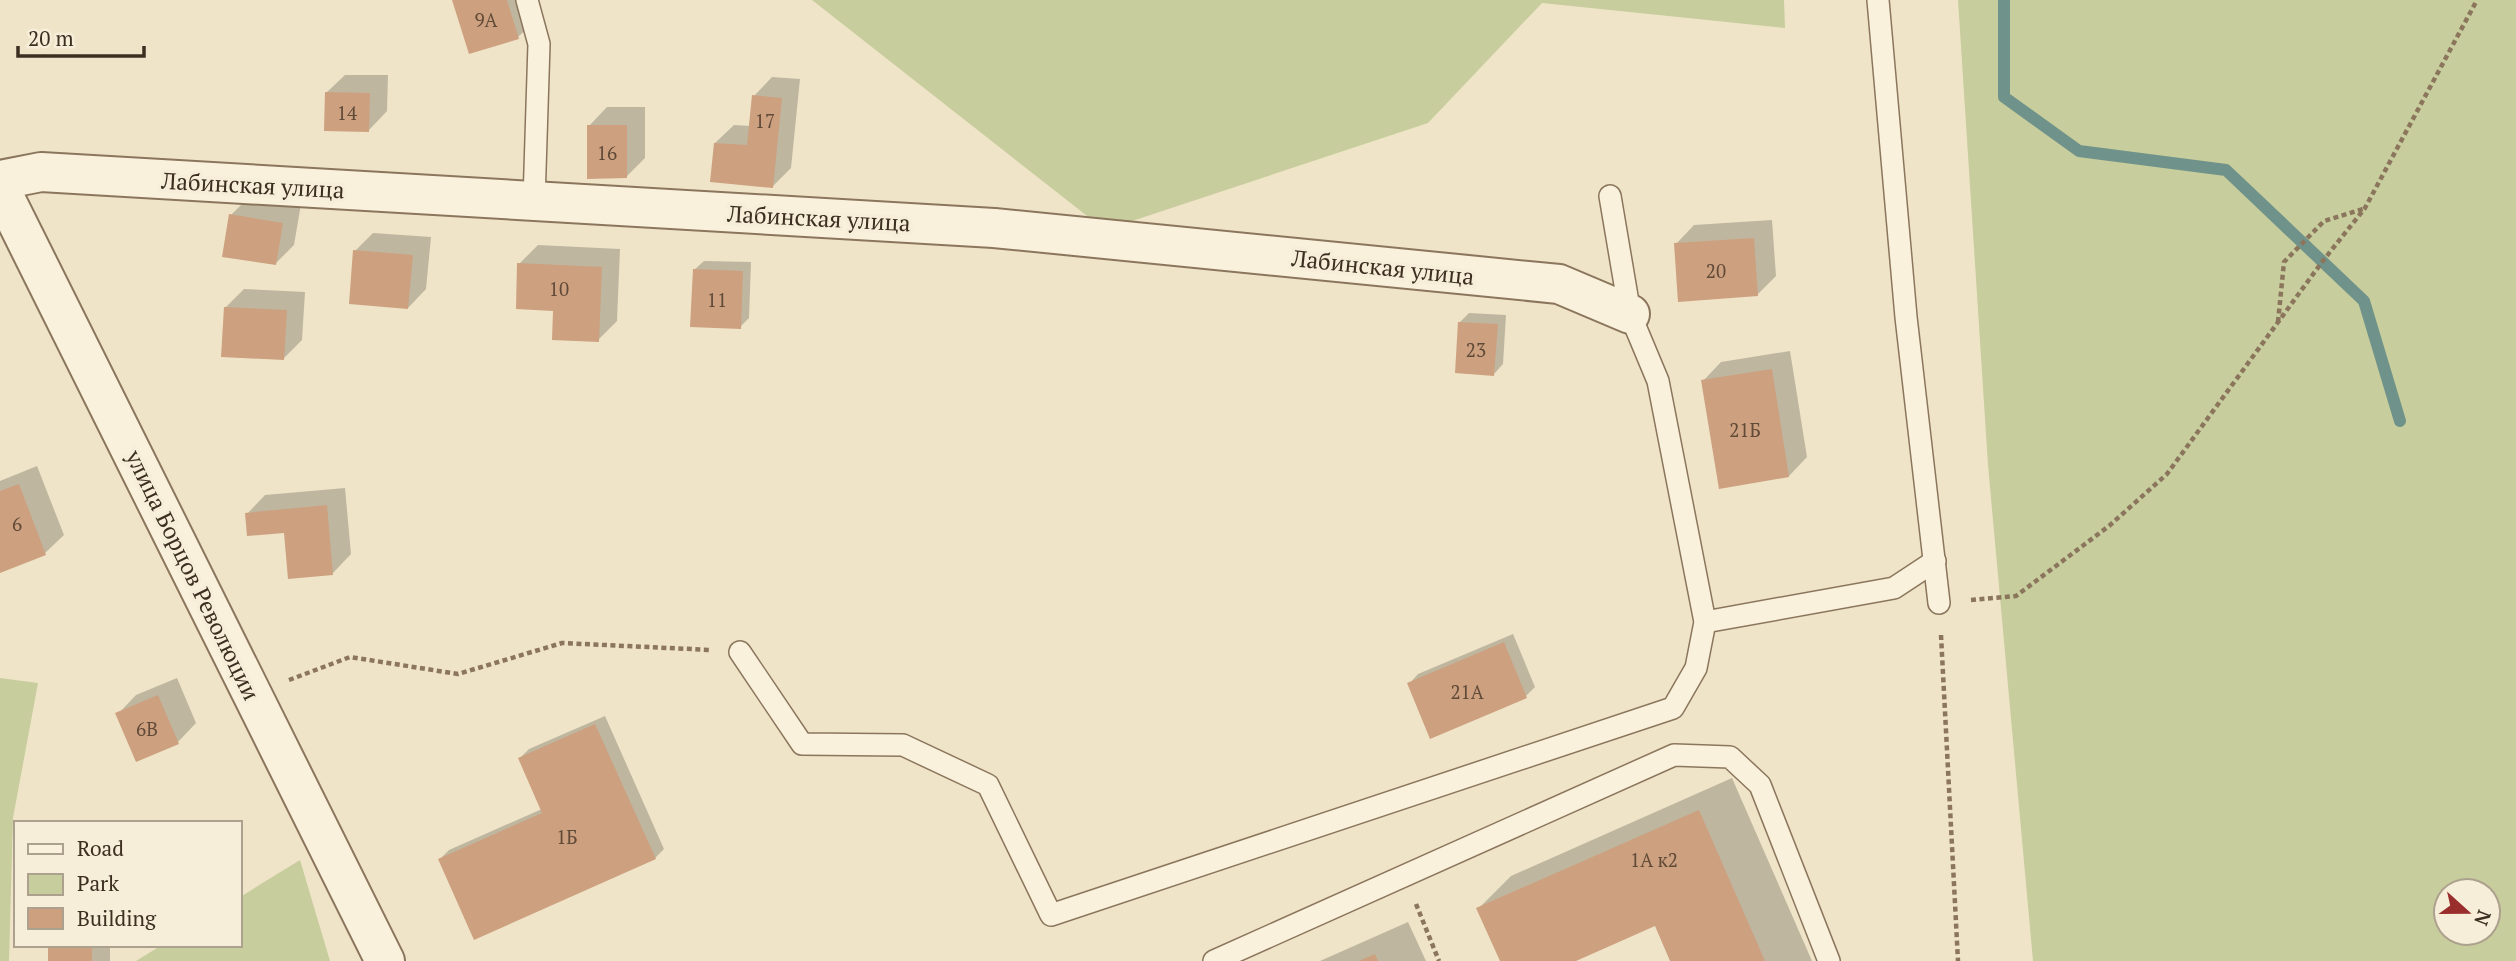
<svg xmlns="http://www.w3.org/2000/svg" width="2516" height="961" font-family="'PT Serif',serif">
	<rect width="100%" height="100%" fill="#efe4c8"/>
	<g fill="#c7cd9c" fill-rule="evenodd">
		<polygon points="812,0 1784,0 1785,28 1542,3 1428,123 1105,230"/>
		<path d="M1958 0H2516V961H2033L1988 465ZM2488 891V933H2446V891Z"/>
		<polygon points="0,678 38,683 13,818 9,961 0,961"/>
		<polygon points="300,860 330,961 136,961 162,945 240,945 240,897"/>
	</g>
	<g fill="#0003">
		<polygon points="454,0 531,0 537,19 518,37"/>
		<polygon points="345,75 388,75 387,111 369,130 326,93"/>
		<polygon points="772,77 800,79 791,168 773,186 715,143 734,125 751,126 754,96"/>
		<polygon points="607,107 645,107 645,158 626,177 589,126"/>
		<polygon points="249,197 301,204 294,245 276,263 231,215"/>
		<polygon points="1772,220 1776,276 1758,294 1676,244 1694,225"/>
		<polygon points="373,233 431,237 426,289 408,308 355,251"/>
		<polygon points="538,245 620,249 617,321 598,340 555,309 519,264"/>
		<polygon points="704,261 751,262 749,318 740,327 694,270"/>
		<polygon points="244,289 305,292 302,340 283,359 225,308"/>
		<polygon points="1469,313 1506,315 1503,364 1494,374 1460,322"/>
		<polygon points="1790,351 1807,457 1789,476 1703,381 1721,362"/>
		<polygon points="37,466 64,535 45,553 0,571 0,481"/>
		<polygon points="345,488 351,554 333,573 285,531 247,514 265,495"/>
		<polygon points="1513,634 1535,687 1526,696 1409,684 1418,674"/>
		<polygon points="177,678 196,723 178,742 118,714 136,695"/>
		<polygon points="605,716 664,849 655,858 440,859 449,850 542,809 520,758 529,749"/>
		<polygon points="1732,778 1812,961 1672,961 1656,924 1572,961 1501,961 1478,909 1511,876"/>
		<polygon points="1408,922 1426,961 1320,961"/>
		<rect x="50" y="945" width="60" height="16"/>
	</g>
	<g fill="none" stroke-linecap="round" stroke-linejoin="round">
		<polyline stroke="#6f928a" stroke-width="12" points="2004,0 2004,97 2079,151 2226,170 2364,301 2400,421"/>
	</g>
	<g fill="#cda07f">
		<polygon points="452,0 507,0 519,39 469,54"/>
		<polygon points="325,92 370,93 369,132 324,131"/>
		<polygon points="752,95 782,98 773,188 710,182 714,143 747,145"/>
		<polygon points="587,125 627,125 627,178 587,179"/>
		<polygon points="229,214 283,223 276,265 222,257"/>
		<polygon points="1754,238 1758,296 1678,302 1674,243"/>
		<polygon points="353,250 413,255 408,309 349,304"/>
		<polygon points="517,263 602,267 599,342 552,340 553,311 516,309"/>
		<polygon points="693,269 743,271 741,329 690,327"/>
		<polygon points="224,307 287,310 284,360 221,357"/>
		<polygon points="1458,322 1498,324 1494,376 1455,373"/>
		<polygon points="1772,369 1789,477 1719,489 1701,380"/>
		<polygon points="19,484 46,555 0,573 0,491"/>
		<polygon points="327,505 333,575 288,579 284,533 247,536 245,513"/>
		<polygon points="1504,642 1527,698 1430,739 1407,683"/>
		<polygon points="158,695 179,744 136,762 115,713"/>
		<polygon points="595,724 656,859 474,940 438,859 542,813 518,758"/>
		<polygon points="1699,810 1765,961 1670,961 1655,926 1576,961 1500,961 1476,908"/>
		<rect x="48" y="945" width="44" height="16"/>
		<polygon points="1375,954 1378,961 1359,961"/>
	</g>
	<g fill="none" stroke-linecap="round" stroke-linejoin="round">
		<defs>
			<g id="service">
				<polyline points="527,0 539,44 534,201"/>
				<polyline points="1878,0 1906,317 1939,603"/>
				<polyline points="1705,622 1894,588 1935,561"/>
				<polyline points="740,652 802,744 903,745 988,785 1051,915 1673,708 1696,668 1705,622 1658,381 1630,314 1610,196"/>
				<polyline points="1214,961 1674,755 1730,757 1760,785 1829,961"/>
			</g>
			<polyline id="minor" points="0,180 41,172 994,228 1559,284 1630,314"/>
			<polyline id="tertiary" points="0,188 385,961"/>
		</defs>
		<use href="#service" stroke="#8b765d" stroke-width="24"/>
		<use href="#minor" stroke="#8b765d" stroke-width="42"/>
		<use href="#tertiary" stroke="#8b765d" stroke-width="42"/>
		<g stroke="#8b765d" stroke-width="4.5" stroke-dasharray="5 3.5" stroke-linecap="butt">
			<polyline points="2278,322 2284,262 2324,221 2363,209"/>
			<polyline points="1971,600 2016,596 2109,526 2167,474 2322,262 2365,208 2477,0"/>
			<polyline points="1941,635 1958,961"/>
			<polyline points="289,680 350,657 458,674 562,643 711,650"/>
			<polyline points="1416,904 1439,961"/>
		</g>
		<use href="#service" stroke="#f9f1dc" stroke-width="21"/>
		<use href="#minor" stroke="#f9f1dc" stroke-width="38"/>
		<use href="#tertiary" stroke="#f9f1dc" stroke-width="38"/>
	</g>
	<g text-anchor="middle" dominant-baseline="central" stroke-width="7" stroke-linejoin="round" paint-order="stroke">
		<g font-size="19" fill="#604a38">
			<text x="486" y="19">9А</text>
			<text x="347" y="112">14</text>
			<text x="765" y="120">17</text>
			<text x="607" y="152">16</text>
			<text x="1716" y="270">20</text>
			<text x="559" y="288">10</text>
			<text x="717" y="299">11</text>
			<text x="1476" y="349">23</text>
			<text x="1745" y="429">21Б</text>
			<text x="17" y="523">6</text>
			<text x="1467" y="691">21А</text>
			<text x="147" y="728">6В</text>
			<text x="567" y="836">1Б</text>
			<text x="1654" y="859">1А к2</text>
		</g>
		<g font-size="23" fill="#3c2e20" stroke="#f6eed8">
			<text transform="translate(253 185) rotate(3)">Лабинская улица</text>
			<text transform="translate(819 218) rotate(3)">Лабинская улица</text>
			<text transform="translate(1383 267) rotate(6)">Лабинская улица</text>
			<text transform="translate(193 575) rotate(64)">улица Борцов Революции</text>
		</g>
	</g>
	<rect x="14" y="821" width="228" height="126" fill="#f6eed8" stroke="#aca18e" stroke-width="2"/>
	<rect x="28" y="844" width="35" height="10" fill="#f9f1dc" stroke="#aca18e" stroke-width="2"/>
	<text x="77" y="856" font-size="21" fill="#3c2e20">Road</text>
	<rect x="28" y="874" width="35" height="21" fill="#c7cd9c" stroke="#aca18e" stroke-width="2"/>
	<text x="77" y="891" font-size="21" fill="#3c2e20">Park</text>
	<rect x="28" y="908" width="35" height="21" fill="#cda07f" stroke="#aca18e" stroke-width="2"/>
	<text x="77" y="926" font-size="21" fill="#3c2e20">Building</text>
	<g transform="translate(2467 912) rotate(111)"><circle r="33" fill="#f6eed8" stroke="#aca18e" stroke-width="2"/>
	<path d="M0-5L12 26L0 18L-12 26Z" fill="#9a2e2d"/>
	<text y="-10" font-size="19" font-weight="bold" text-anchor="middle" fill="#3c2e20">N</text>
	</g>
	<path d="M18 46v10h126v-10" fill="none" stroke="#3c2e20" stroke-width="3.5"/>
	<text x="28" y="46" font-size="21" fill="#3c2e20" stroke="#f6eed8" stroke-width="5" paint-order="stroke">20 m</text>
</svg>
